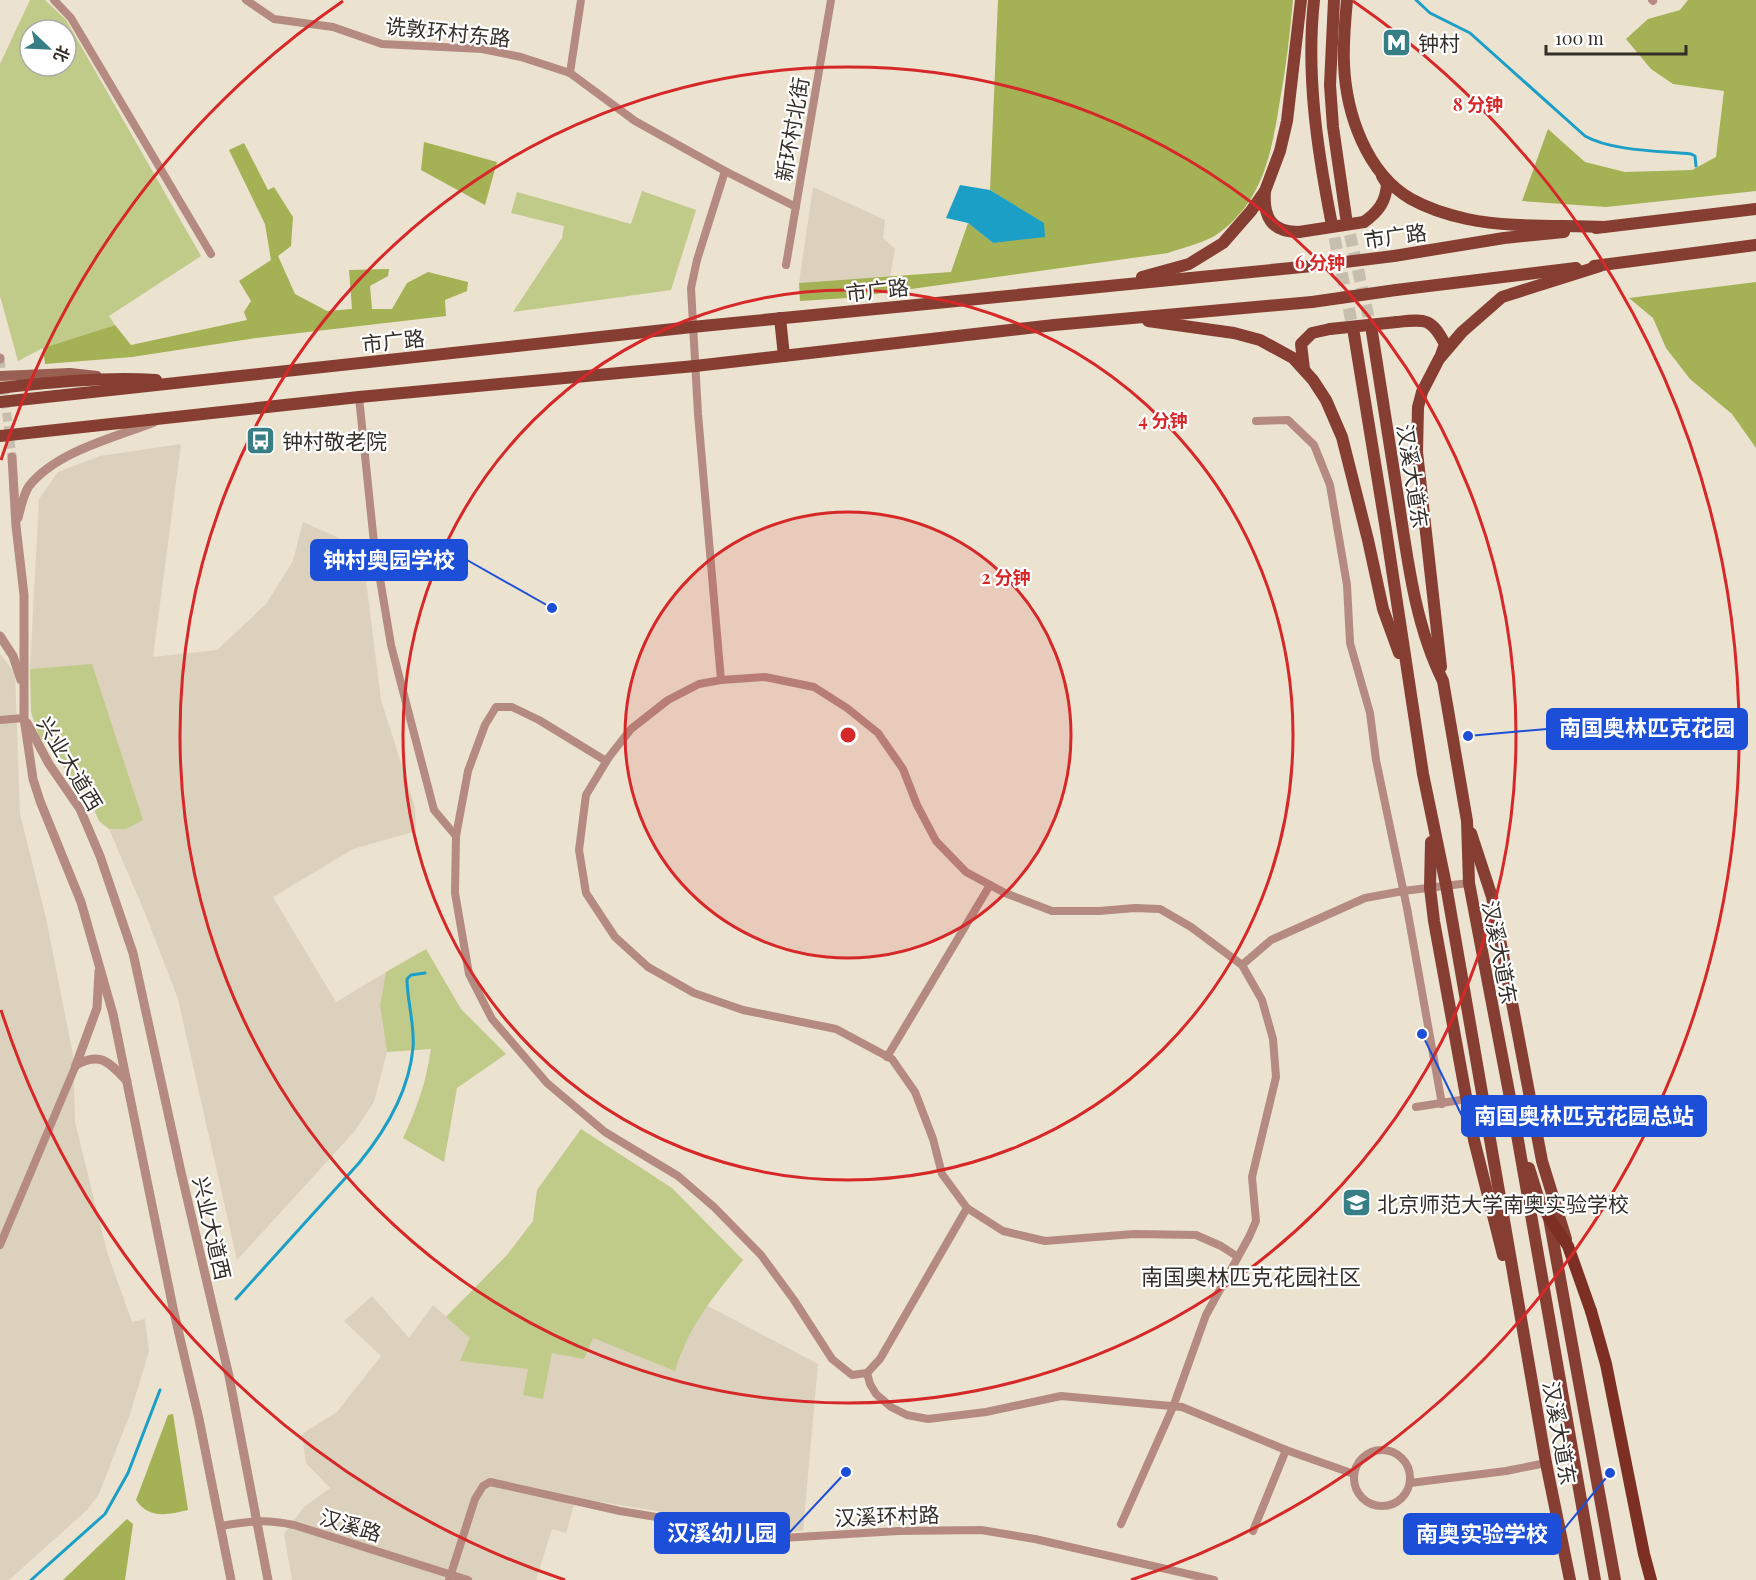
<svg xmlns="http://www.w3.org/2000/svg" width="1756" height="1580" font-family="'Playfair Display','Noto Sans SC',serif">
	<rect width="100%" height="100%" fill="#ebe2cf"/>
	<g fill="#dcd1bd">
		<polygon points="813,187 885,220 883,238 895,249 890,277 799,283"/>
		<polygon points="181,444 153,657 217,650 266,604 293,561 303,522 362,548 381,700 415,807 416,831 353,849 273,897 336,1002 386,972 380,1005 387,1052 374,1102 354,1132 237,1260 178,999 145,913 109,829 126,829 92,665 30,669 39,499 58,472 100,456"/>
		<polygon points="0,654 15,673 20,814 46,918 73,1055 75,1122 107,1252 132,1322 145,1319 149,1351 130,1414 99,1494 87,1510 9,1580 0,1580"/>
		<polygon points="372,1296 409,1338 433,1305 470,1338 461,1361 528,1369 543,1399 552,1353 593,1337 675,1370 683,1346 706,1305 818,1364 803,1531 787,1532 576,1498 566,1533 552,1529 536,1580 292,1580 284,1534 304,1507 330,1488 306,1463 302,1434 337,1412 381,1356 344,1321"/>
	</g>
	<g fill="#c0ca89" fill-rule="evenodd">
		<path d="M30 0H45L66 20 201 256 109 316 115 325 43 348 18 361 0 296V64ZM30 30H66V66H30Z"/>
		<polygon points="642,191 696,210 671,290 513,312 562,238 564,226 511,213 517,192 631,224"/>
		<polygon points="92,664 143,820 126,829 109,829 99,821 90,800 39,736 31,712 30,669"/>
		<path d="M426 949 461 1009 506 1054 457 1088 444 1162 403 1138C417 1108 426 1083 431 1049L387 1052 380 1005 386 972Z"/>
		<path d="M581 1129 672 1188 743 1260C714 1296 689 1325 675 1371L593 1338 584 1359 552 1353 543 1399 523 1395 528 1369 460 1361 470 1338 446 1317 507 1255 533 1221 537 1190Z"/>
	</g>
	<g fill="#a4b154">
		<path d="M998 0H1293C1290 34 1286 67 1280 100 1272 150 1264 200 1219 233 1207 242 1182 248 1168 253L847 298 800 301 799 283 951 272 968 223 993 243 1043 223 990 190Z"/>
		<polygon points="1688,0 1756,0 1756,191 1606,207 1522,201 1548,129 1585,162 1625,172 1692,170 1716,157 1724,91 1673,84 1651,69 1626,39 1648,19 1680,10"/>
		<polygon points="424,142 497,162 485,205 421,170"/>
		<polygon points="244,143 268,190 274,187 293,217 291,246 278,256 295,294 327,311 352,309 349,270 389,269 388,276 370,286 372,309 392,309 407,283 428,272 468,282 467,291 445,300 446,316 256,338 132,357 45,364 43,348 115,325 131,345 247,320 244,312 251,301 239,281 271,260 265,224 229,150"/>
		<polygon points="1756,282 1756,448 1732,414 1690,379 1666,348 1653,318 1629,298"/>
		<path d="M173 1414 188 1510C167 1515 149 1519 136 1500L168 1415Z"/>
		<polygon points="127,1519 133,1524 125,1580 63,1580"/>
	</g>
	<polygon fill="#1c9fc7" points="960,185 990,190 1044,223 1045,237 993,243 968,223 946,218"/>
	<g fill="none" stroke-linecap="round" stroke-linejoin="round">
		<g stroke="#1c9fc7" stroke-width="3">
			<path d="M1416 0 1430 13 1470 33 1585 136C1611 151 1661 151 1691 154L1695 156 1696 166"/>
			<path d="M236 1299 359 1163C386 1130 409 1091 413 1048 415 1025 407 1001 407 979L411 975 425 973"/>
			<polyline points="31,1580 105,1514 128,1473 160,1390"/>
		</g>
		<polyline stroke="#c6beae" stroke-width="9" stroke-dasharray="9 4.5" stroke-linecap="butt" points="0,359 12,457"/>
		<g stroke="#c6beae" stroke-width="12" stroke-dasharray="12 6" stroke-linecap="butt">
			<polyline points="1346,217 1372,332"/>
			<polyline points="1331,220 1354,334"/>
		</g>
		<g stroke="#b48a81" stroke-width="8">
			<polyline points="54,0 71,18 211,254"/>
			<polyline points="246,0 274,19 333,27 382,44 482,49 521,57 570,73 635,121 725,171 796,207"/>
			<polyline points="1652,0 1653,1"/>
			<polyline points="570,73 581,0"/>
			<polyline points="786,265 831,0"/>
			<polyline points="359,397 374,543 391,645 434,810 456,836"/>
			<polyline points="1256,421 1288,420 1314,445 1330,485 1347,585 1350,643 1370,713 1376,760 1407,908 1442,1104"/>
			<polyline points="721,680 698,414 691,288 697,260 725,171"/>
			<polyline points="0,720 24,718"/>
			<polyline points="606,761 539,720 512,707 496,707 485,725 468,771 456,836 455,893 469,974 492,1019 547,1083 605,1132 678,1176 714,1207 761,1255 794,1300 832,1359 852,1375 867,1373 880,1359 967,1208"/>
			<polyline points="1242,965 1271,940 1365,898 1403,891 1469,883"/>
			<polyline points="887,1057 990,885"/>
			<polyline points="1416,1107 1467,1099"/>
			<polyline points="0,1245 76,1065"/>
			<polyline points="867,1373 870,1384 876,1394 891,1407 907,1415 928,1419 986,1412 1061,1396 1182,1407 1286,1450 1354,1474"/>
			<circle cx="1382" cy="1478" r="28"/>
			<polyline points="1410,1483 1506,1471 1546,1463"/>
			<polyline points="1121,1524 1173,1407 1206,1315 1249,1237 1256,1221 1252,1177 1276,1077 1273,1039 1262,1000 1242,965 1191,927 1160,909 1135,908 1099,911 1052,911 1005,893 966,872 936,841 917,805 903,769 878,733 847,708 814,687 765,677 721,680 699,684 668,700 631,729 609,757 586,795 579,850 586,893 615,937 648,967 694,993 743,1010 836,1029 892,1059 915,1092 933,1139 942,1174 967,1208 1003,1231 1045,1241 1134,1234 1196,1235 1221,1246 1238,1257"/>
			<path d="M221 1526C248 1521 266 1519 294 1525L468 1580"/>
			<polyline points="1253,1531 1286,1450"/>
			<polyline points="449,1580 475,1499 483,1486 490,1482 620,1511 782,1538 898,1531 981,1530 1035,1539 1214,1580"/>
		</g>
		<g stroke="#b48a81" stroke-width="9">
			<polyline points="0,358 0,359"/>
			<polyline points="12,457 16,526 24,595 24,718 33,779 40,801 81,902 113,1014 173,1308 199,1419 231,1580"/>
			<path d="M18 518C21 507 23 495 29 486 57 451 114 438 154 422"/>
			<polyline points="0,636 13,656 21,680"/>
			<polyline points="27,723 49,764 80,809 100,856 133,953 181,1172 229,1376 268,1580"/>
			<polyline points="76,1065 97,1008 99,971"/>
			<path d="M76 1065C101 1051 110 1063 127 1081"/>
		</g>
		<polyline stroke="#9a5f53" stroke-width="10" points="0,376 70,373 97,376"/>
		<g stroke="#863e32" stroke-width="12">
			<path d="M1314 0C1306 74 1317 148 1331 220"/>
			<polyline points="1334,0 1330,85 1333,127 1346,217"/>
			<path d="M1347 0C1345 21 1343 43 1344 64 1346 113 1366 173 1411 199 1427 208 1449 215 1467 219 1510 228 1560 225 1604 227"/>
			<path d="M1265 191C1263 217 1271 232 1299 232"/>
			<path d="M1364 222C1378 212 1386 202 1387 184L1382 176"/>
			<polyline points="1596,228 1756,209"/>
			<polyline points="1394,256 1504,238 1564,232"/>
			<polyline points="1594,266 1756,245"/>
			<polyline points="1142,277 1189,264 1223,243 1251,211 1265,191 1280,151 1287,121 1301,0"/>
			<polyline points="1396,290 1576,268"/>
			<polyline points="780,318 784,356"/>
			<polyline points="1148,321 1234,333 1260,340 1293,358 1313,380 1326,400 1342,437 1368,540 1383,609 1399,653"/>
			<path d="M1397 322C1426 319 1431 318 1445 344L1441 355"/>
			<path d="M1372 332C1381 390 1390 447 1399 504 1408 564 1416 627 1443 681L1467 821 1469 883 1516 1129 1595 1580"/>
			<polyline points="1354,334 1386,530 1423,774 1446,885 1546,1463 1570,1580"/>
			<polyline points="1304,369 1301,344 1312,333 1330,329"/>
			<path d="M0 388C52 382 103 377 156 380"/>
			<polyline points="0,402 692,327 1312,266"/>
			<polyline points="0,436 359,397 695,366 1054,325 1312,302"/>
			<polyline points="1441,667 1417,452 1418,407 1422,392 1439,359 1462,332 1502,297 1600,266"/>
			<polyline points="1471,833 1492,897 1542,1161 1566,1239"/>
			<polyline points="1431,842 1430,888 1434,921 1474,1140 1503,1255"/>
			<polyline points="1529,1168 1538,1197 1549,1218 1615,1580"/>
		</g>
		<polyline stroke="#7c2f22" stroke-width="12" points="1549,1218 1568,1246 1591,1311"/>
		<g stroke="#863e32" stroke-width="12">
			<polyline points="1299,232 1364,222"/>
			<polyline points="1312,266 1394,256"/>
			<polyline points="1312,302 1396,290"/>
			<polyline points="1330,329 1397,322"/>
		</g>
		<polyline stroke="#7c2f22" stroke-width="12" points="1591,1311 1606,1364 1644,1554 1651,1580"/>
	</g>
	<circle cx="848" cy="735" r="223" fill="#d62828" fill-opacity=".12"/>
	<g fill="none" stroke="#d62828" stroke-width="3">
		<circle cx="848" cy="735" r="223"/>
		<circle cx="848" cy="735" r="445"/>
		<circle cx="848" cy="735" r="668"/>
		<path d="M565 1580A891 891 0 0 1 1 1010M1 460A891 891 0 0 1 343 1M1353 1A891 891 0 0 1 1131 1580"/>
	</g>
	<defs>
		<symbol id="metro-square" viewBox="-11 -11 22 22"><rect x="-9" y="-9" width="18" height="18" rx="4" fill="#377f85" stroke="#fff"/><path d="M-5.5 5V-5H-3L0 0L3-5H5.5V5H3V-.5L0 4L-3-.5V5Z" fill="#fff"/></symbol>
		<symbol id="bus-square" viewBox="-11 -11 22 22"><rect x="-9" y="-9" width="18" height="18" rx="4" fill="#377f85" stroke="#fff"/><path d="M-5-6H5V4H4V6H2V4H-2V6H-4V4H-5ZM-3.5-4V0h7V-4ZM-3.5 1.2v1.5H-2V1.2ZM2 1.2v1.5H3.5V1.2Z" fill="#fff"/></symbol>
		<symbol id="school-square" viewBox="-11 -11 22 22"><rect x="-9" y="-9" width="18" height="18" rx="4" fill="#377f85" stroke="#fff"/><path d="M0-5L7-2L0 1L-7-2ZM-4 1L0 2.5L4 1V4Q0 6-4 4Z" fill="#fff"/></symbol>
	</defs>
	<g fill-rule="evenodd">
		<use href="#metro-square" x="1380" y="26" width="33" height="33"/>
		<use href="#bus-square" x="244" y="424" width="33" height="33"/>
		<use href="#school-square" x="1340" y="1186" width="33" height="33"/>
	</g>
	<g text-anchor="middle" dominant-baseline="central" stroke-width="4.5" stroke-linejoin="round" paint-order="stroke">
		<g font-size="21" fill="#332f28" stroke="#fff">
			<text transform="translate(448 31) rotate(6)">诜敦环村东路</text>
			<text transform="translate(791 129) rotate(-80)">新环村北街</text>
			<text transform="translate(1395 235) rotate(-8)">市广路</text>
			<text transform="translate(877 289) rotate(-6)">市广路</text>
			<text transform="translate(393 340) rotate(-6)">市广路</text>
			<text transform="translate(1414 476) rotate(81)">汉溪大道东</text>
			<text transform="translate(71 763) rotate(59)">兴业大道西</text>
			<text transform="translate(1501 952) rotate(79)">汉溪大道东</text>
			<text transform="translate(213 1228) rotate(77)">兴业大道西</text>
			<text transform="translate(1561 1433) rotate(80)">汉溪大道东</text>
			<text transform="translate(887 1515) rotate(-2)">汉溪环村路</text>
			<text transform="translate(351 1524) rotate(17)">汉溪路</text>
		</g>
		<g font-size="21" fill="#332f28" stroke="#fff" text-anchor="start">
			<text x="1418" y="42">钟村</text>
			<text x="282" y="440">钟村敬老院</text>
			<text x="1377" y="1203">北京师范大学南奥实验学校</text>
		</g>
		<g font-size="22" fill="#332f28" stroke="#fff">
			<text x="1251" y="1276">南国奥林匹克花园社区</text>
		</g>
	</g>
	<circle cx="848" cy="735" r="9" fill="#d62828" stroke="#fff" stroke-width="3"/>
	<g font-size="18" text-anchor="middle" font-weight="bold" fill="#d62828" stroke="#fff" stroke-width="4.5" stroke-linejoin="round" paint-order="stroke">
		<text x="1478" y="111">8 分钟</text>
		<text x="1320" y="269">6 分钟</text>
		<text x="1163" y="427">4 分钟</text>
		<text x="1006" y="584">2 分钟</text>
	</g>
	<path fill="none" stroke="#1d4ed8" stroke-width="2" d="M552 608L467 560M1468 736L1547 729M1422 1034L1462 1116M846 1472L789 1533M1610 1473L1560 1534"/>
	<g fill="#1d4ed8" stroke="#fff" stroke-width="2">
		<circle cx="552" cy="608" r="6"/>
		<circle cx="1468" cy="736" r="6"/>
		<circle cx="1422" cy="1034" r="6"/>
		<circle cx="846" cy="1472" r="6"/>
		<circle cx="1610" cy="1473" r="6"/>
	</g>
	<g fill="#1d4ed8" stroke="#1d4ed8" stroke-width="2">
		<rect x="311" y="540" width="156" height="40" rx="6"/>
		<rect x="1547" y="709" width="200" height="40" rx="6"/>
		<rect x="1462" y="1096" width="244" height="40" rx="6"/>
		<rect x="655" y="1513" width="134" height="40" rx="6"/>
		<rect x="1404" y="1514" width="156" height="40" rx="6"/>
	</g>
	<g font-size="22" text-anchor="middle" font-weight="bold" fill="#fff">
		<text x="389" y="568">钟村奥园学校</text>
		<text x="1647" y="736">南国奥林匹克花园</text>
		<text x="1584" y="1124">南国奥林匹克花园总站</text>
		<text x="722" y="1541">汉溪幼儿园</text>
		<text x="1482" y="1542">南奥实验学校</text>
	</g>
	<g transform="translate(48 48) rotate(113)"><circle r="28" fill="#ffffff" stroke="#adaca9" stroke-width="1.5"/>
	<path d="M0-4.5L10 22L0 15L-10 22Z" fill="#377f85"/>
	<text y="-9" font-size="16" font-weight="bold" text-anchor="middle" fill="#332f28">北</text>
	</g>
	<path d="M1546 45v9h140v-9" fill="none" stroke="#332f28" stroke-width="3"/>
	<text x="1555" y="45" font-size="18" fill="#332f28" stroke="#ffffff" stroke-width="4.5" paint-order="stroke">100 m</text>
</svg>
